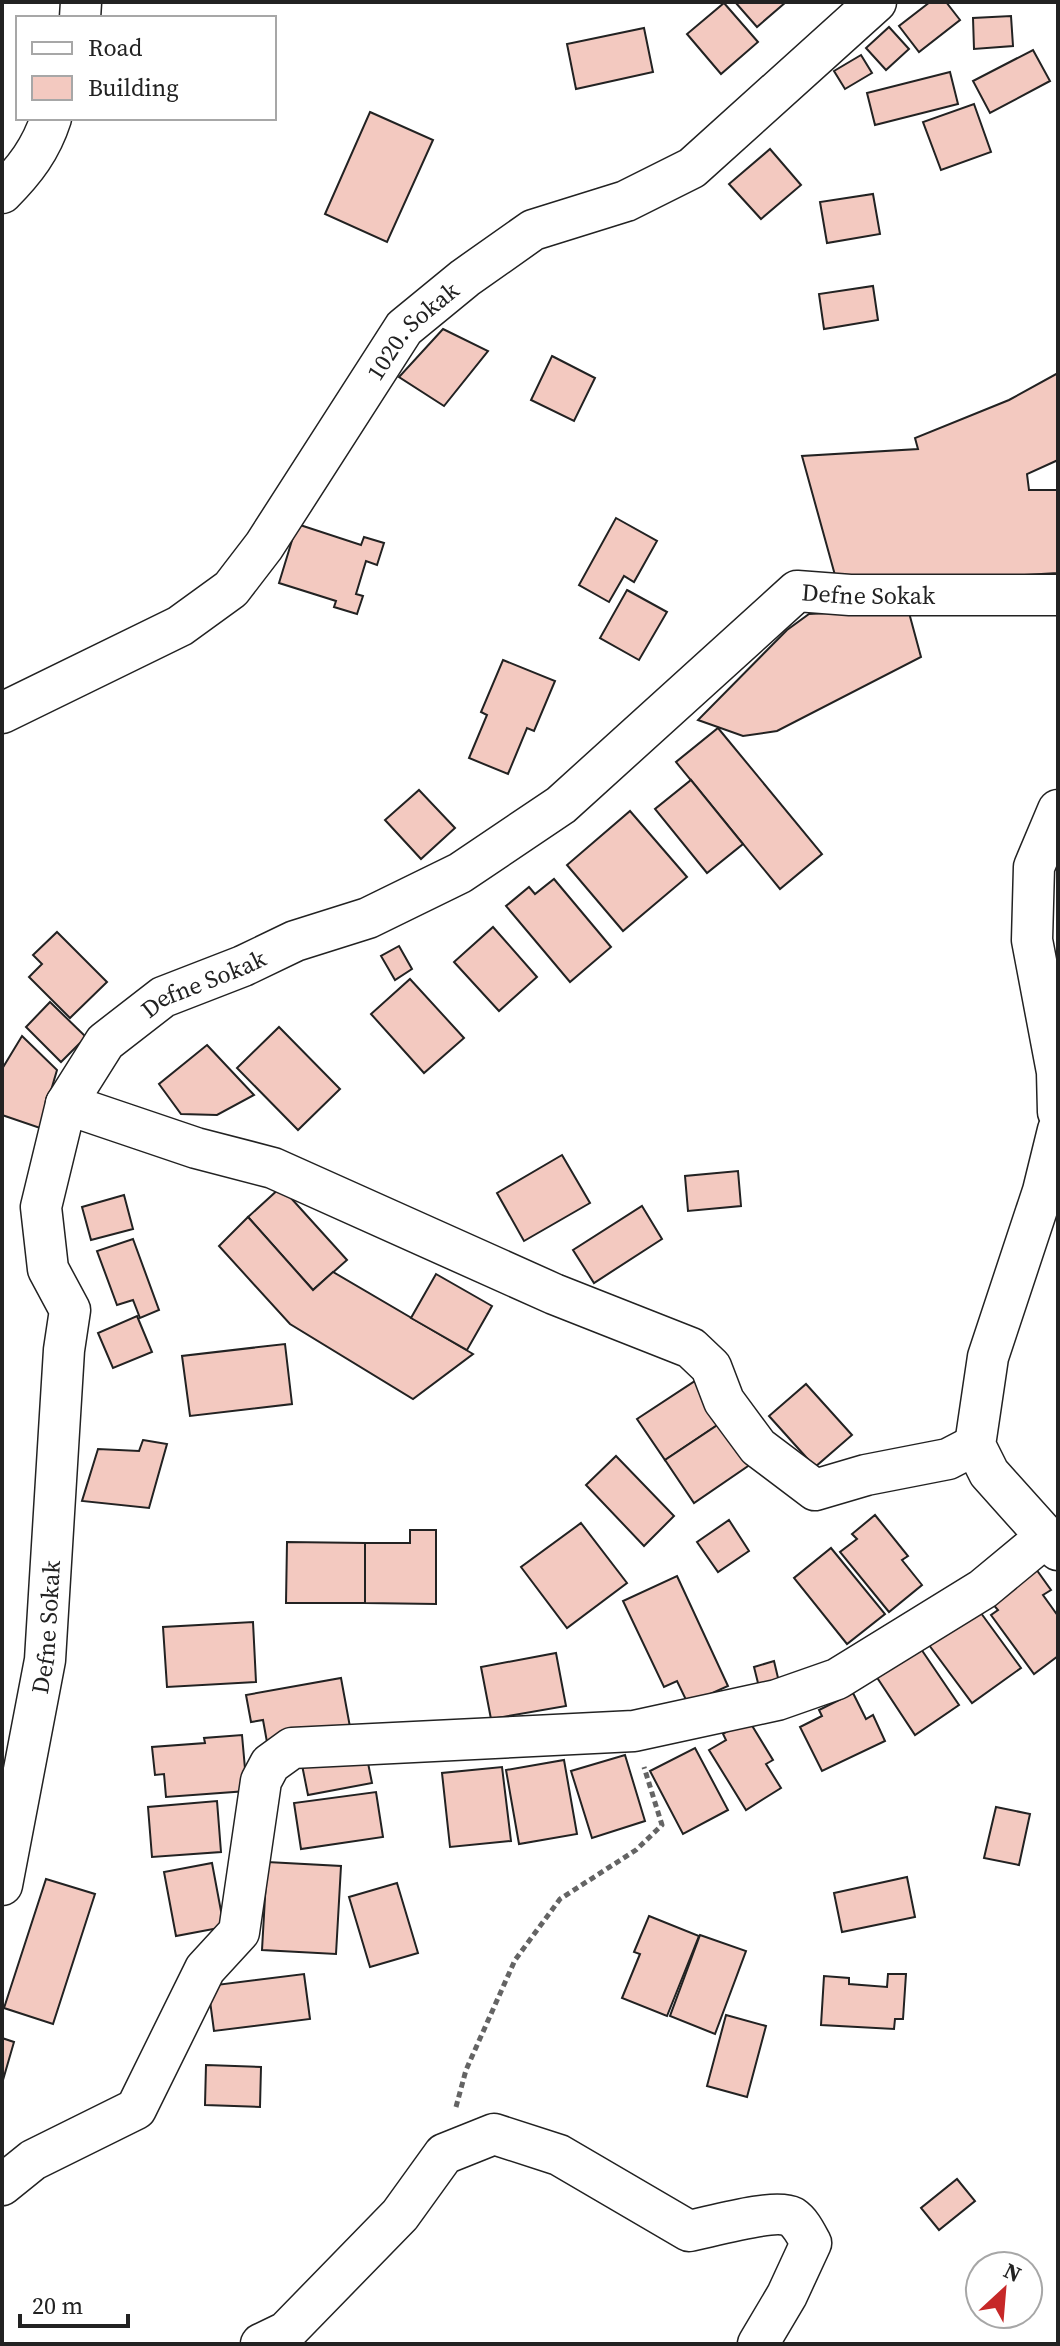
<svg xmlns="http://www.w3.org/2000/svg" width="1060" height="2346" font-family="'Source Serif 4',serif">
	<rect width="100%" height="100%" fill="#fff"/>
	<g fill="#f3c9c0" stroke="#222" stroke-width="2">
		<polygon points="735,2 786,2 757,27"/>
		<polygon points="930,2 946,2 960,20 919,52 899,26"/>
		<polygon points="724,3 758,42 721,74 687,34"/>
		<polygon points="1011,16 1013,46 974,49 973,18"/>
		<polygon points="889,27 909,49 886,70 866,48"/>
		<polygon points="644,28 653,72 576,89 567,44"/>
		<polygon points="1033,50 1050,81 990,113 973,81"/>
		<polygon points="861,55 872,73 845,89 834,71"/>
		<polygon points="950,72 958,104 875,125 867,93"/>
		<polygon points="974,104 991,152 941,170 923,122"/>
		<polygon points="370,112 433,140 387,242 325,214"/>
		<polygon points="770,149 801,185 761,219 729,184"/>
		<polygon points="873,194 880,234 827,243 820,202"/>
		<polygon points="873,286 878,320 824,329 819,294"/>
		<polygon points="443,329 488,351 444,406 399,377"/>
		<polygon points="552,356 595,378 574,421 531,400"/>
		<polygon points="1058,373 1058,460 1027,474 1029,490 1058,490 1058,573 838,586 802,456 918,449 915,438 1009,400"/>
		<polygon points="616,518 657,541 634,582 624,576 609,602 579,585"/>
		<polygon points="297,524 361,545 364,537 384,543 377,565 366,561 356,594 363,596 357,614 334,607 336,601 279,583"/>
		<polygon points="627,590 667,612 639,660 600,638"/>
		<polygon points="908,609 921,657 777,731 743,736 698,720 787,630 809,614"/>
		<polygon points="503,660 555,681 534,731 527,728 508,774 469,758 487,715 481,712"/>
		<polygon points="718,728 822,854 780,889 676,762"/>
		<polygon points="691,780 743,844 707,873 655,809"/>
		<polygon points="419,790 455,828 421,859 385,820"/>
		<polygon points="630,811 687,877 623,931 567,865"/>
		<polygon points="554,879 611,947 570,982 506,906 529,887 535,894"/>
		<polygon points="493,927 537,977 499,1011 454,962"/>
		<polygon points="57,932 107,982 70,1018 29,977 42,964 33,955"/>
		<polygon points="399,946 412,969 395,980 381,956"/>
		<polygon points="410,979 464,1038 424,1073 371,1014"/>
		<polygon points="50,1002 86,1037 61,1062 26,1027"/>
		<polygon points="279,1027 340,1089 298,1130 237,1068"/>
		<polygon points="22,1036 57,1070 40,1128 2,1115 2,1069"/>
		<polygon points="207,1045 254,1095 217,1115 181,1114 159,1084"/>
		<polygon points="562,1155 590,1203 524,1241 497,1193"/>
		<polygon points="738,1171 741,1206 688,1211 685,1176"/>
		<polygon points="281,1187 347,1260 313,1290 248,1217"/>
		<polygon points="124,1195 133,1229 91,1240 82,1207"/>
		<polygon points="642,1206 662,1239 594,1283 573,1250"/>
		<polygon points="248,1217 313,1290 333,1272 473,1354 413,1399 290,1324 219,1246"/>
		<polygon points="133,1239 159,1310 140,1318 133,1300 117,1305 97,1251"/>
		<polygon points="436,1274 492,1306 467,1350 411,1318"/>
		<polygon points="137,1316 152,1352 113,1368 98,1333"/>
		<polygon points="285,1344 292,1404 190,1416 182,1356"/>
		<polygon points="695,1381 722,1422 665,1460 637,1419"/>
		<polygon points="806,1384 852,1435 815,1467 769,1416"/>
		<polygon points="722,1422 751,1464 694,1503 665,1460"/>
		<polygon points="143,1440 167,1444 149,1508 82,1501 98,1449 139,1451"/>
		<polygon points="616,1456 674,1516 644,1546 586,1485"/>
		<polygon points="875,1515 908,1556 902,1560 922,1585 889,1612 840,1552 857,1539 852,1534"/>
		<polygon points="729,1520 749,1551 718,1572 697,1542"/>
		<polygon points="581,1523 627,1583 567,1628 521,1567"/>
		<polygon points="410,1530 436,1530 436,1604 365,1603 365,1543 410,1543"/>
		<polygon points="287,1542 365,1543 365,1603 286,1603"/>
		<polygon points="831,1548 885,1614 847,1644 794,1578"/>
		<polygon points="1036,1569 1051,1590 1043,1595 1058,1616 1058,1656 1034,1674 991,1615 998,1610 991,1602"/>
		<polygon points="677,1576 728,1686 688,1704 677,1681 664,1687 623,1601"/>
		<polygon points="978,1609 1021,1668 972,1703 929,1645"/>
		<polygon points="253,1622 256,1682 167,1687 163,1627"/>
		<polygon points="919,1646 959,1705 915,1735 876,1676"/>
		<polygon points="556,1653 566,1706 491,1719 481,1667"/>
		<polygon points="774,1661 779,1682 759,1687 754,1667"/>
		<polygon points="341,1678 350,1727 267,1742 263,1720 251,1722 246,1695"/>
		<polygon points="853,1693 866,1719 873,1715 885,1741 822,1771 800,1727 822,1716 819,1710"/>
		<polygon points="748,1719 773,1760 766,1764 781,1788 746,1810 709,1750 726,1740 723,1734"/>
		<polygon points="242,1735 247,1791 166,1797 164,1774 155,1775 152,1747 205,1743 204,1738"/>
		<polygon points="695,1748 728,1810 683,1834 650,1771"/>
		<polygon points="366,1753 372,1783 308,1795 302,1765"/>
		<polygon points="625,1755 645,1821 592,1838 571,1771"/>
		<polygon points="564,1760 577,1834 519,1844 506,1770"/>
		<polygon points="502,1767 511,1841 450,1847 442,1773"/>
		<polygon points="376,1792 383,1837 301,1849 294,1803"/>
		<polygon points="217,1801 221,1852 152,1857 148,1807"/>
		<polygon points="996,1807 1030,1814 1019,1865 984,1858"/>
		<polygon points="267,1862 341,1866 336,1954 262,1950"/>
		<polygon points="212,1863 224,1927 176,1936 164,1872"/>
		<polygon points="907,1877 915,1917 842,1932 834,1893"/>
		<polygon points="46,1879 95,1894 53,2024 4,2008"/>
		<polygon points="397,1883 418,1953 370,1967 349,1897"/>
		<polygon points="649,1916 699,1936 667,2016 622,1998 640,1954 634,1952"/>
		<polygon points="700,1935 746,1951 715,2034 670,2016"/>
		<polygon points="304,1974 310,2019 214,2031 208,1986"/>
		<polygon points="888,1974 906,1974 903,2019 895,2019 894,2029 821,2025 824,1976 849,1978 849,1984 887,1987"/>
		<polygon points="726,2015 766,2026 747,2097 707,2086"/>
		<polygon points="2,2038 14,2042 3,2080 2,2080"/>
		<polygon points="206,2065 261,2067 260,2107 205,2105"/>
		<polygon points="957,2179 975,2201 939,2230 921,2208"/>
	</g>
	<g fill="none" stroke-linecap="round" stroke-linejoin="round">
		<defs>
			<g id="minor">
				<polyline points="80,18 81,2"/>
				<path d="M2 193C25 170 41 149 51 118"/>
				<path id="s1" d="M2 713 180 626 231 589 264 546 404 328 465 278 533 230 626 201 692 168 876 2"/>
				<polyline points="1058,810 1034,867 1032,940 1057,1072 1058,1112"/>
				<polyline points="66,1104 196,1148 273,1168 554,1294 691,1348 711,1367 724,1401 758,1447 815,1490 866,1475 948,1459 975,1445"/>
				<polyline points="1058,1130 1043,1191 988,1357 975,1445 989,1473 1058,1550"/>
				<path id="s2" d="M2 1885 45 1660 64 1350 70 1310 48 1269 41 1207 66 1104 105 1042 163 997 243 966 295 941 368 918 460 873 561 805 797 591 850 595H1058"/>
				<polyline points="2,2185 33,2160 136,2109 205,1969 239,1932 261,1781 270,1764 292,1748 634,1731 777,1700 837,1679 983,1589 1047,1536"/>
				<path d="M261 2344 286 2332 400 2215 444 2154 494 2134 559 2155 689 2231C710 2227 775 2208 792 2217 801 2223 806 2234 811 2243L787 2295 758 2344"/>
			</g>
		</defs>
		<use href="#minor" stroke="#222" stroke-width="43"/>
		<polyline stroke="#646464" stroke-width="5" stroke-dasharray="6 4" stroke-linecap="butt" points="456,2107 466,2070 515,1960 560,1899 636,1850 662,1825 644,1767"/>
		<use href="#minor" stroke="#fff" stroke-width="40"/>
	</g>
	<g text-anchor="middle" dominant-baseline="central" stroke-width="6" stroke-linejoin="round" paint-order="stroke">
		<g font-size="24" fill="#222" stroke="#fff">
			<text stroke="none"><textPath href="#s1" startOffset="578">1020. Sokak</textPath></text>
			<text stroke="none"><textPath href="#s2" startOffset="1776">Defne Sokak</textPath></text>
			<text stroke="none"><textPath href="#s2" startOffset="984">Defne Sokak</textPath></text>
			<text stroke="none"><textPath href="#s2" startOffset="262">Defne Sokak</textPath></text>
		</g>
	</g>
	<rect width="1060" height="2346" fill="none" stroke="#222222" stroke-width="8"/>
	<rect x="16" y="16" width="260" height="104" fill="#ffffff" stroke="#a7a7a7" stroke-width="2"/>
	<rect x="32" y="42" width="40" height="12" fill="#ffffff" stroke="#a7a7a7" stroke-width="2"/>
	<text x="88" y="56" font-size="24" fill="#222222">Road</text>
	<rect x="32" y="76" width="40" height="24" fill="#f3c9c0" stroke="#a7a7a7" stroke-width="2"/>
	<text x="88" y="96" font-size="24" fill="#222222">Building</text>
	<g transform="translate(1004 2290) rotate(26)"><circle r="38" fill="#ffffff" stroke="#a7a7a7" stroke-width="2"/>
	<path d="M0-6L14 30L0 20L-14 30Z" fill="#c62828"/>
	<text y="-12" font-size="22" font-weight="bold" text-anchor="middle" fill="#222222">N</text>
	</g>
	<path d="M20 2314v12h108v-12" fill="none" stroke="#222222" stroke-width="4"/>
	<text x="32" y="2314" font-size="24" fill="#222222" stroke="#ffffff" stroke-width="6" paint-order="stroke">20 m</text>
</svg>
